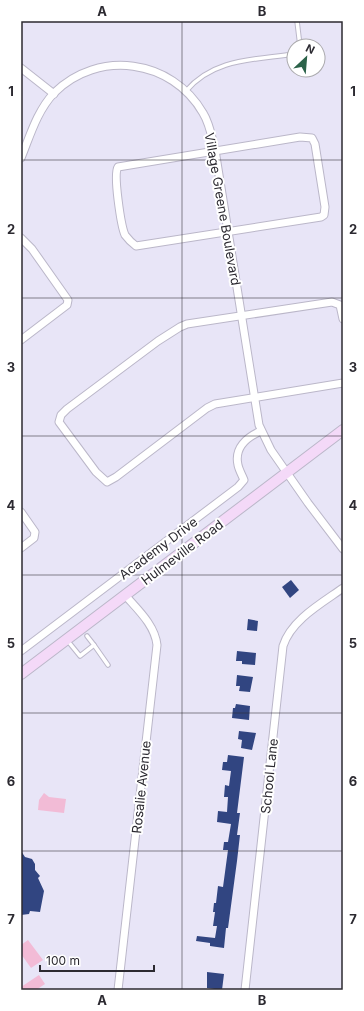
<svg xmlns="http://www.w3.org/2000/svg" width="364" height="1011" font-family="Inter,sans-serif">
	<rect width="100%" height="100%" fill="#e8e5f7"/>
	<g fill="#f2bbd6">
		<polygon points="44,793 49,797 66,799 64,813 38,810 39,800"/>
		<polygon points="28,940 43,960 31,968 21,954 21,945"/>
		<polygon points="39,975 45,984 36,990 21,990 21,987"/>
	</g>
	<g fill="#314581">
		<polygon points="291,580 299,590 290,598 282,587"/>
		<polygon points="248,619 258,621 257,631 247,630"/>
		<polygon points="237,651 256,653 255,665 242,664 242,661 236,661"/>
		<polygon points="237,675 253,677 250,692 239,691 240,686 236,686"/>
		<polygon points="236,704 250,706 249,720 232,718 233,708 235,708"/>
		<polygon points="239,731 256,733 252,750 241,748 242,740 238,739"/>
		<polygon points="228,755 244,757 237,813 240,813 237,835 240,835 237,861 228,928 226,928 224,948 210,946 210,943 196,941 197,936 215,938 217,926 213,926 215,912 213,912 214,903 216,903 218,886 223,887 228,850 223,850 224,842 228,842 231,824 217,822 218,811 227,812 228,797 224,797 225,785 229,786 231,771 222,770 223,762 227,762"/>
		<polygon points="21,851 25,857 32,859 35,864 35,870 40,876 38,878 44,891 40,912 30,911 29,914 21,915"/>
		<polygon points="207,972 224,974 222,990 207,988"/>
	</g>
	<g fill="none" stroke-linecap="round" stroke-linejoin="round">
		<defs>
			<g id="lane">
				<polyline points="297,21 300,46"/>
				<path d="M186 91C214 58 254 60 294 54"/>
				<polyline points="67,640 80,656 94,645 87,636"/>
				<polyline points="94,645 108,665"/>
			</g>
			<g id="street">
				<polyline points="21,68 54,94"/>
				<path d="M300 137 312 138 315 144 325 207 324 215 321 217 136 246C132 243 128 239 125 235 121 226 113 174 118 167Z"/>
				<path d="M21 158C30 136 37 111 54 93 98 49 172 59 203 113 210 124 212 138 215 150L259 425 271 450 308 503 343 549"/>
				<polyline points="21,238 32,249 68,300 67,305 21,340"/>
				<polyline points="343,319 340,305 332,302 187,324 180,327 158,341 67,409 61,415 59,422 96,472 107,482 116,477 207,408 215,404 343,383"/>
				<polyline points="21,512 35,532 34,538 21,548"/>
				<path d="M21 651 238 487 244 480C242 475 239 470 238 465 234 448 247 437 261 431"/>
				<path d="M118 990 157 645C155 625 137 609 125 595"/>
				<path d="M245 990 283 646C291 620 322 603 343 588"/>
			</g>
			<polyline id="secondary" points="21,674 343,430"/>
		</defs>
		<use href="#lane" stroke="#bbb7c9" stroke-width="5.5"/>
		<use href="#street" stroke="#bbb7c9" stroke-width="9"/>
		<use href="#secondary" stroke="#bbb7c9" stroke-width="12"/>
		<use href="#lane" stroke="#fff" stroke-width="3.5"/>
		<use href="#street" stroke="#fff" stroke-width="7"/>
		<use href="#secondary" stroke="#f4d9f8" stroke-width="10"/>
	</g>
	<path fill="none" stroke="#2c2a31" stroke-width="1" stroke-opacity="0.55" d="M182 21V990M21 160H343M21 298H343M21 436H343M21 575H343M21 713H343M21 851H343"/>
	<g text-anchor="middle" dominant-baseline="central" stroke-width="4" stroke-linejoin="round" paint-order="stroke">
		<g font-size="13" fill="#2c2a31" stroke="#fff">
			<text transform="translate(223 209) rotate(80)">Village Greene Boulevard</text>
			<text transform="translate(158 548) rotate(-37)">Academy Drive</text>
			<text transform="translate(182 552) rotate(-37)">Hulmeville Road</text>
			<text transform="translate(269 776) rotate(-84)">School Lane</text>
			<text transform="translate(141 787) rotate(-84)">Rosalie Avenue</text>
		</g>
	</g>
	<rect width="364" height="1011" fill="none" stroke="#ffffff" stroke-width="44"/>
	<g transform="translate(306 58) rotate(26)"><circle r="19" fill="#ffffff" stroke="#abaaad"/>
	<path d="M0-3L7 15L0 10L-7 15Z" fill="#2b6249"/>
	<text y="-6" font-size="11" font-weight="bold" text-anchor="middle" fill="#2c2a31">N</text>
	</g>
	<path d="M40 965v6h114v-6" fill="none" stroke="#2c2a31" stroke-width="2"/>
	<text x="46" y="965" font-size="12" fill="#2c2a31" stroke="#ffffff" stroke-width="3" paint-order="stroke">100 m</text>
	<rect x="22" y="22" width="320" height="967" fill="none" stroke="#2c2a31" stroke-width="1.5"/>
	<g font-size="13" text-anchor="middle" font-weight="bold" fill="#2c2a31">
		<text x="102" y="16">A</text>
		<text x="262" y="16">B</text>
		<text x="11" y="96">1</text>
		<text x="353" y="96">1</text>
		<text x="11" y="234">2</text>
		<text x="353" y="234">2</text>
		<text x="11" y="372">3</text>
		<text x="353" y="372">3</text>
		<text x="11" y="510">4</text>
		<text x="353" y="510">4</text>
		<text x="11" y="648">5</text>
		<text x="353" y="648">5</text>
		<text x="11" y="786">6</text>
		<text x="353" y="786">6</text>
		<text x="11" y="924">7</text>
		<text x="353" y="924">7</text>
		<text x="102" y="1005">A</text>
		<text x="262" y="1005">B</text>
	</g>
</svg>
